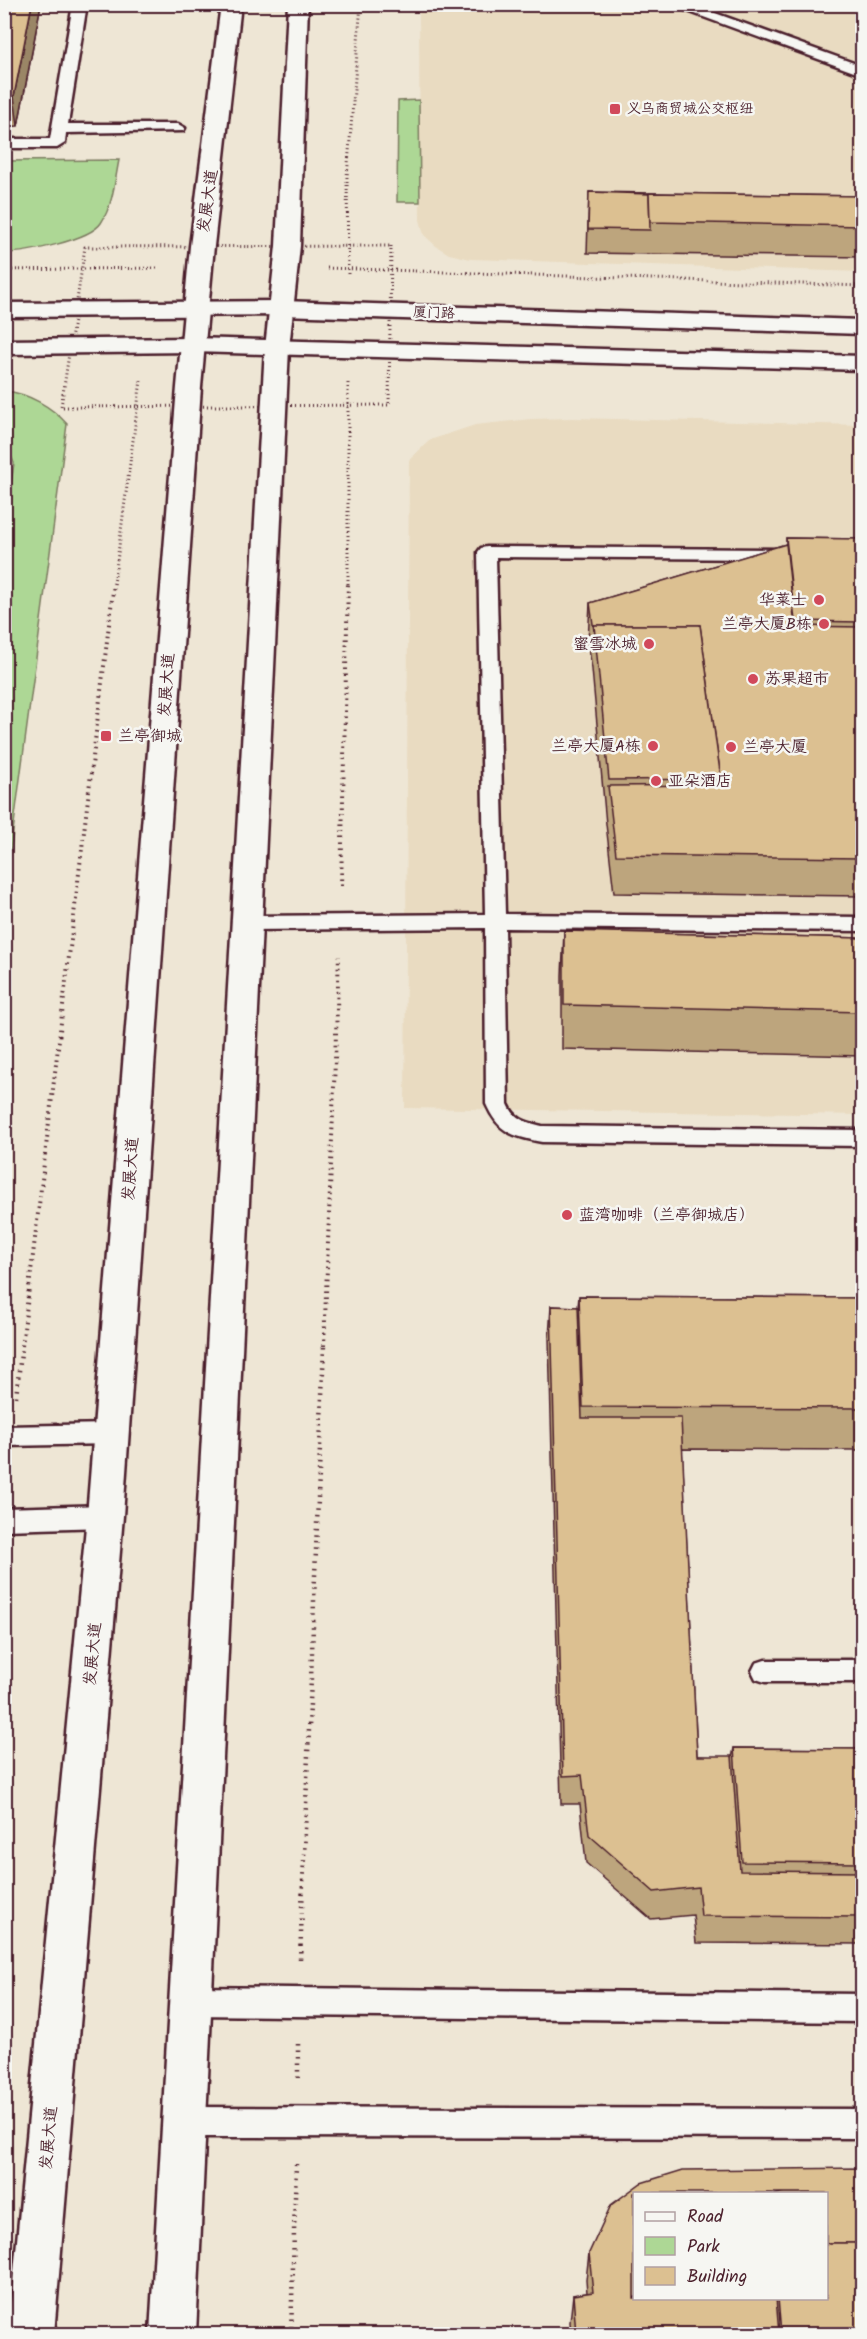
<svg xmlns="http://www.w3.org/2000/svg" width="867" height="2339" font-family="Kalam,'LXGW WenKai TC',sans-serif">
	<rect width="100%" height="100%" fill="#eee6d5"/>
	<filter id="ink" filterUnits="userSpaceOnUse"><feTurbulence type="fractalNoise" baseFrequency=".0167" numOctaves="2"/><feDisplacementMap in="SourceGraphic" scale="12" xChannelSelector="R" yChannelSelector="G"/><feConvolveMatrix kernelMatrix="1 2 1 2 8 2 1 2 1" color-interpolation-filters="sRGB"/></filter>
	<g filter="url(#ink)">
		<g fill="#e9dbc1">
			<polygon points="419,5 862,5 862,272 471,259 449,254 436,246 424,235 420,220"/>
			<polygon points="573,418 862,425 862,1115 405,1108 409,460 430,440 475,425 531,419"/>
		</g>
		<g fill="#add795" stroke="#7c7b60" stroke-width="1.5">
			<polygon points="419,100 420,202 397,202 398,101"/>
			<path d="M119 160C115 180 113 205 101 223 90 240 25 253 5 253V161Z"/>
			<path d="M5 391C28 393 52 407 67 424L5 892 4 531 14 463 11 456 5 453Z"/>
		</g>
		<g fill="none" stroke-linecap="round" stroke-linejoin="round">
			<defs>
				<g id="service">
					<polygon points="73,4 87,4 68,124 178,124 185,128 183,131 66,133 65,143 57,148 4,148 4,139 50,139"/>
					<polygon points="668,4 690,4 862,66 862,75"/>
					<path d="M487 547 780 549 786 550 789 554 786 558 780 559 496 557 505 914 862 917V931L505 928 508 1104C515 1120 526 1122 542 1126L862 1130V1146L542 1142C512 1136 499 1133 486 1104L485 928 247 930 240 928 237 923 240 918 247 916 485 914 478 552 481 548Z"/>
					<polygon points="111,1424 120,1427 123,1434 120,1441 111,1444 4,1446 4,1426"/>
					<polygon points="105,1505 114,1509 118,1516 114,1523 105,1527 4,1530 4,1508"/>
					<polygon points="765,1660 862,1660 862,1682 765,1682 756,1679 752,1671 756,1663"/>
					<polygon points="190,1987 862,1994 862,2022 190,2015 180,2011 176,2001 180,1991"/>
					<polygon points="184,2107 862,2109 862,2138 184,2137 174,2132 169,2122 174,2112"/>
				</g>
				<g id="tertiary">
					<polygon points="282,301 862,320 862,334 282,315 4,317 4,303"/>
					<polygon points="193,338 862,356 862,370 193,352 4,354 4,340"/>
				</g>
				<g id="primary">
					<polygon points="221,4 241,4 214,246 201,387 123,1516 54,2334 8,2334 87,1516 177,387 190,246"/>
					<polygon points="288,4 308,4 300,246 289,348 196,2334 150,2334 265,348 276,246"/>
				</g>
			</defs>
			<use href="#service" stroke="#4a1f2b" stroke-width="5"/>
			<use href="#tertiary" stroke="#4a1f2b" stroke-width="5"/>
			<use href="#primary" stroke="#4a1f2b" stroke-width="5"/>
			<g stroke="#4a1f2b" stroke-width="3" stroke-dasharray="1 3" stroke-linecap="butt">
				<polygon points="391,246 389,405 61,407 85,247"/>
				<polyline points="327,268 862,286"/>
				<polyline points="4,270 160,268"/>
				<polyline points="348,274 347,177 361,4"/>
				<polyline points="114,584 141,380"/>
				<polyline points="348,584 348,383"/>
			</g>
			<g stroke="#4a1f2b" stroke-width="4" stroke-dasharray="1.5 4.5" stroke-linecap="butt">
				<polyline points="341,886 348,583"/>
				<polyline points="22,1346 114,583"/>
				<polyline points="324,1346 339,956"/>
			</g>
			<g stroke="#4a1f2b" stroke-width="4.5" stroke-dasharray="1.5 5" stroke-linecap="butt">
				<polyline points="16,1397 22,1345"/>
				<polyline points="300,1959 324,1345"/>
				<polyline points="298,2044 298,2079"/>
				<polyline points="291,2334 296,2164"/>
			</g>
			<use href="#service" fill="#f6f6f2" fill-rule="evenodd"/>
			<use href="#tertiary" fill="#f6f6f2" fill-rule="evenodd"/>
			<use href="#primary" fill="#f6f6f2" fill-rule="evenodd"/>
		</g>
		<g fill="#bda57d" stroke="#4a1f2b" stroke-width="1.5" fill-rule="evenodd">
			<polygon points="4,4 41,4 18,126 4,127"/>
			<polygon points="589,192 862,196 862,257 587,253"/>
			<polygon points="786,538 862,539 862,896 614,893 606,824 592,669 588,642 590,603 786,544"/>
			<polygon points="564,931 862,938 862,1056 562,1049 562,975"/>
			<polygon points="579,1296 862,1298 862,1450 682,1449 697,1756 732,1758 734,1748 862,1749 862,1944 696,1943 693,1915 651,1919 586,1863 580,1804 561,1804 549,1338 551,1306 578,1307"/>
			<path d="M862 2168V2334H571L570 2322 573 2295 587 2293 586 2280 589 2253ZM826 2193V2298H634Z"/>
		</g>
		<polygon fill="#9a8666" stroke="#4a1f2b" stroke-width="1.5" points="32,4 41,4 18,126 14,96"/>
		<g fill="#dcc091" stroke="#4a1f2b" stroke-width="1.5">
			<polygon points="4,4 32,4 14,96 4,96"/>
			<polygon points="589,192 649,194 650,230 588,229"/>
			<polygon points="649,193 862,196 862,226 650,222"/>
			<polygon points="786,538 862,539 862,622 795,621"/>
			<polygon points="786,544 795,626 862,627 862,858 616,855 608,786 720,785 721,779 700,625 594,625 594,631 590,603"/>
			<polygon points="594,625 700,625 721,779 609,780"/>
			<polygon points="564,931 862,938 862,1012 564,1005"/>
			<polygon points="579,1296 862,1298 862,1408 583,1407"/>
			<polygon points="551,1306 578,1307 582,1418 681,1418 697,1756 732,1756 740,1871 862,1872 862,1917 701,1916 698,1887 654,1892 589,1835 582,1775 563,1776"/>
			<polygon points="734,1748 862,1749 862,1863 742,1862"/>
			<polygon points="862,2168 862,2243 826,2243 826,2193 634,2193 634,2298 776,2298 779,2334 576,2334 573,2295 593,2292 589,2253 611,2205 641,2183 683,2170"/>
			<polygon points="826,2243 862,2243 862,2334 781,2334 778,2298 826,2298"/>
		</g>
	</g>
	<g fill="#d1495b" stroke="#f6f6f2" stroke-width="2">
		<rect x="609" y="103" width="12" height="12" rx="3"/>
		<circle cx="819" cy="600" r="6"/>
		<circle cx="824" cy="624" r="6"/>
		<circle cx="649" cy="644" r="6"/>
		<circle cx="753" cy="679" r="6"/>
		<rect x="100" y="730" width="12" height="12" rx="3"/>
		<circle cx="653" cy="746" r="6"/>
		<circle cx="731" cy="747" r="6"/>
		<circle cx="656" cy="781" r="6"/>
		<circle cx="567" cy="1215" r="6"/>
	</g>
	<g text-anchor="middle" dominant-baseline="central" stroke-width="5" stroke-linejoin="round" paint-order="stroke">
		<g font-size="14" fill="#4a1f2b" stroke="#f6f6f2" text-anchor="start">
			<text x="627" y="109">义乌商贸城公交枢纽</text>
		</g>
		<g font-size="14" fill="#4a1f2b" stroke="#f6f6f2">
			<text transform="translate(434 313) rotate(2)">厦门路</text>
		</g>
		<g font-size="16" fill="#4a1f2b" stroke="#f6f6f2">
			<text transform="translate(208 201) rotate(-82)">发展大道</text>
			<text transform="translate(167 685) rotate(-86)">发展大道</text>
			<text transform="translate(131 1169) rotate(-86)">发展大道</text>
			<text transform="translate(93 1654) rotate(-85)">发展大道</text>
			<text transform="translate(49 2138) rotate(-85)">发展大道</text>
		</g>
		<g font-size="16" fill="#4a1f2b" stroke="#f6f6f2" text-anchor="start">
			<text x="807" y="600" text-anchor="end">华莱士</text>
			<text x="812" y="624" text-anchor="end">兰亭大厦B栋</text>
			<text x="637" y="644" text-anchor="end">蜜雪冰城</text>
			<text x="765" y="679">苏果超市</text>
			<text x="118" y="736">兰亭御城</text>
			<text x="641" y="746" text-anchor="end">兰亭大厦A栋</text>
			<text x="743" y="747">兰亭大厦</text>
			<text x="668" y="781">亚朵酒店</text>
			<text x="579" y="1215">蓝湾咖啡（兰亭御城店）</text>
		</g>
	</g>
	<rect width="867" height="2339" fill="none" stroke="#f6f6f2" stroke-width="24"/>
	<rect x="12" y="12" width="843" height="2315" fill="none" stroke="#4a1f2b" stroke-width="2" filter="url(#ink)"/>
	<rect x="633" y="2192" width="195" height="108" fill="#f6f6f2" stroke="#b1a0a2" stroke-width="1.5"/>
	<rect x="645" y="2212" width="30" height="9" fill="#f6f6f2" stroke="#b1a0a2" stroke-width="1.5"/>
	<text x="687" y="2222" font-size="18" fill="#4a1f2b">Road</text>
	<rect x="645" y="2237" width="30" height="18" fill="#add795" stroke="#b1a0a2" stroke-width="1.5"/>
	<text x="687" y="2252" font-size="18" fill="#4a1f2b">Park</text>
	<rect x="645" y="2267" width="30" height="18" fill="#dcc091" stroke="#b1a0a2" stroke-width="1.5"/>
	<text x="687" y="2282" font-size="18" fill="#4a1f2b">Building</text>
</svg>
